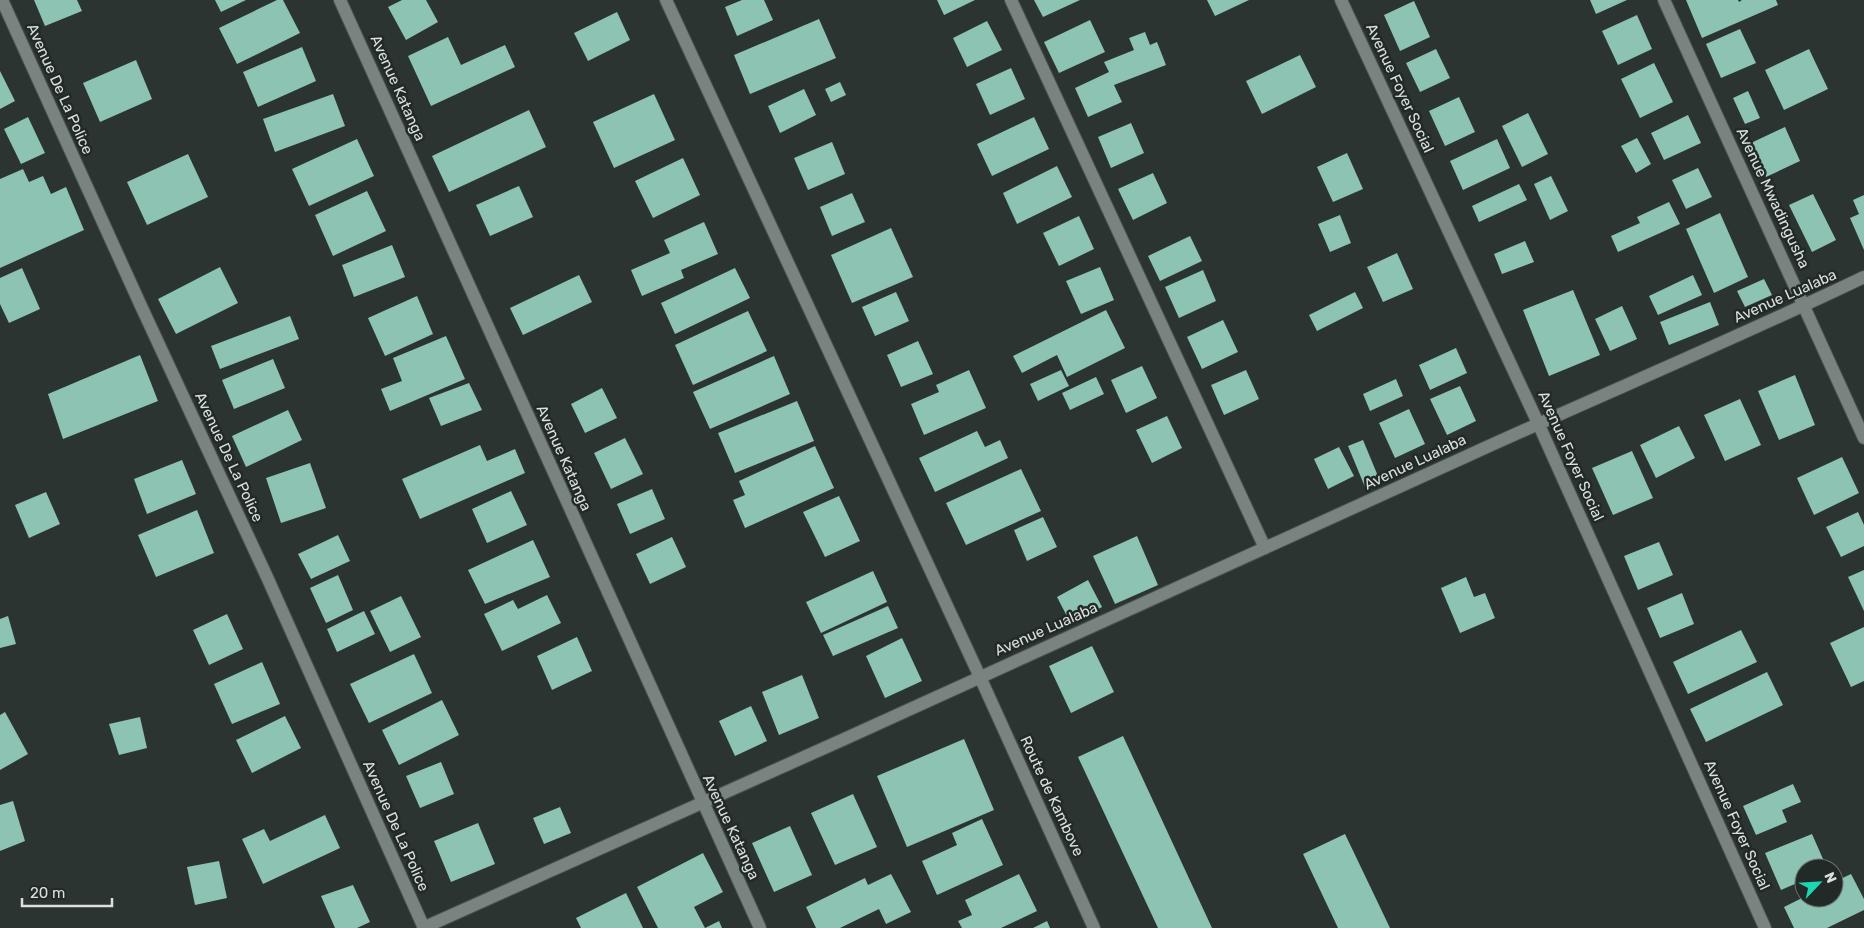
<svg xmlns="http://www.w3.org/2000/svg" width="1864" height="928" font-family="Rubik,sans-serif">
	<rect width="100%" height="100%" fill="#2b3431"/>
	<g fill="#8cc3b3">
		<polygon points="34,0 77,0 82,11 45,26"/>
		<polygon points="215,0 246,0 221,12"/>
		<polygon points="277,0 283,0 300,33 237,64 219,28"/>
		<polygon points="402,0 426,0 438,22 406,40 388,7"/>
		<polygon points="742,0 764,0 773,20 737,36 725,7"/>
		<polygon points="937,0 975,0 944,15"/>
		<polygon points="1034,0 1080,0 1043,17"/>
		<polygon points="1207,0 1249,0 1215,16"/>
		<polygon points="1590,0 1627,0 1596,14"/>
		<polygon points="1686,0 1738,0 1739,2 1742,0 1776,0 1778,5 1702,38"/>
		<polygon points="1414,1 1430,37 1400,51 1384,15"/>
		<polygon points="617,12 630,40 588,61 574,33"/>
		<polygon points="1637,15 1652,49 1618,65 1602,31"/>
		<polygon points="819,19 836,58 750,94 734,55"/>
		<polygon points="1090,20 1105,52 1059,73 1044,42"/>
		<polygon points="987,21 1002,50 967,67 953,38"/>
		<polygon points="1740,29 1756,63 1721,78 1706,44"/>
		<polygon points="1145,32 1150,45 1157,42 1166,65 1114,85 1122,102 1088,117 1075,88 1109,72 1104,62 1134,50 1129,38"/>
		<polygon points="448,37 461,65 505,45 515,67 431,106 408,56"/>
		<polygon points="302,47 316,81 258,107 243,72"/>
		<polygon points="1436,49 1450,78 1420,92 1406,63"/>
		<polygon points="1809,49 1828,89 1784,110 1765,70"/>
		<polygon points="1300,55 1316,87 1262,114 1246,81"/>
		<polygon points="136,60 152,99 100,122 83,83"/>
		<polygon points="1654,63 1673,102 1640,118 1621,79"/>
		<polygon points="1011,68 1025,99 990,115 976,84"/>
		<polygon points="0,71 15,101 0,109"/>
		<polygon points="840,82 846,95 831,102 825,89"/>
		<polygon points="804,89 816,115 780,133 768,106"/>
		<polygon points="1748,91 1760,118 1745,124 1733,98"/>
		<polygon points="333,94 345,126 275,152 263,119"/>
		<polygon points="654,94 675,140 614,168 593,122"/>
		<polygon points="1459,97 1475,132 1445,146 1429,111"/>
		<polygon points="529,110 546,147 449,192 432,156"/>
		<polygon points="1528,113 1548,154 1522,167 1502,126"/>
		<polygon points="1688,115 1701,143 1664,160 1651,133"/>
		<polygon points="28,117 45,153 21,164 4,129"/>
		<polygon points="1034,117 1049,149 992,176 977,144"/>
		<polygon points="1131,123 1144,153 1111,168 1098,137"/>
		<polygon points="1785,127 1800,161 1766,177 1751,143"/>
		<polygon points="1637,138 1651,164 1636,173 1621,146"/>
		<polygon points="357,139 374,176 309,206 292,169"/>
		<polygon points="1497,139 1510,168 1463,190 1450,161"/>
		<polygon points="832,142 845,174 808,190 794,158"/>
		<polygon points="1347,153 1363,189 1333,202 1317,167"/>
		<polygon points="188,154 208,197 147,225 127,182"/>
		<polygon points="683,158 700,195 653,218 635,181"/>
		<polygon points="1057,166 1072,197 1017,224 1003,193"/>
		<polygon points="1698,168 1712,197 1686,209 1672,180"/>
		<polygon points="23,169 29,182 43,176 51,194 66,187 84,230 0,268 0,179"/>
		<polygon points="1153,173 1167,203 1133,220 1118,189"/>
		<polygon points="1551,176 1568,211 1550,220 1534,184"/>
		<polygon points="1519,184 1527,200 1479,222 1472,206"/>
		<polygon points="519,186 533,217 490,236 476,205"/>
		<polygon points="367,191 386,231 333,256 315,215"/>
		<polygon points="852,193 865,222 832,236 820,207"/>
		<polygon points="1813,194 1836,240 1812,252 1789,205"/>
		<polygon points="1864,195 1864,250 1850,218 1859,214 1853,200"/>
		<polygon points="1669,202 1680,224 1618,252 1611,236 1640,223 1637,217"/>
		<polygon points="1720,213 1748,277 1714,293 1686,229"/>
		<polygon points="1340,215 1351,243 1330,252 1318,224"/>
		<polygon points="1079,216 1094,249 1059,266 1043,233"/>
		<polygon points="704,222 718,254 681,270 684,278 642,296 631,270 670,253 664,240"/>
		<polygon points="891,228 913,277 852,303 831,255"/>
		<polygon points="1190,236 1202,261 1160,281 1148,256"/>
		<polygon points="1525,241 1534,262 1502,274 1494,254"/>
		<polygon points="392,245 405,277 354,297 342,265"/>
		<polygon points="1397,253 1413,289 1383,302 1367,267"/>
		<polygon points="220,267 238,303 176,334 158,299"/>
		<polygon points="1100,267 1114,300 1081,314 1066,281"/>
		<polygon points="22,268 40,309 9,323 0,304 0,278"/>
		<polygon points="735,268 750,298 675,334 661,303"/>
		<polygon points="1203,270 1216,301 1179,318 1165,287"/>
		<polygon points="579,275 592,302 523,335 510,308"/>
		<polygon points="1693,275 1702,295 1658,315 1649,296"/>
		<polygon points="1764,279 1772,295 1745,307 1737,291"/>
		<polygon points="1573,290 1600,355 1549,376 1523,310"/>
		<polygon points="896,292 909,321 875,336 862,307"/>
		<polygon points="1355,292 1363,308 1317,331 1309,315"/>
		<polygon points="417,296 433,334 385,356 368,318"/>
		<polygon points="1710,302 1719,325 1669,345 1660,322"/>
		<polygon points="1622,306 1637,339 1610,351 1595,319"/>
		<polygon points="1106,310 1125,348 1067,377 1057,355 1022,373 1013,356"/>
		<polygon points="748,311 767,351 693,385 675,345"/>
		<polygon points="290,316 299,339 220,369 211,346"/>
		<polygon points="1223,320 1238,352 1202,369 1187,337"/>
		<polygon points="446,336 465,379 390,411 381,389 402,381 393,358"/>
		<polygon points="918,341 933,374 901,387 887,355"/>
		<polygon points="1456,348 1467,373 1430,390 1419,365"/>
		<polygon points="140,355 158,401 63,439 48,394"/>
		<polygon points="774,356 790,394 710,429 693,392"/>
		<polygon points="273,359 285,388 234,409 222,380"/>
		<polygon points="1142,366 1157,398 1126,413 1111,380"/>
		<polygon points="969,370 986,408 924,435 911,404 939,392 936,385"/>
		<polygon points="1061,370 1069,386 1038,401 1030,384"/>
		<polygon points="1246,370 1259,399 1224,415 1211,385"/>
		<polygon points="1795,375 1815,425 1779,440 1758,391"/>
		<polygon points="1096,377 1104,394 1070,410 1062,393"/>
		<polygon points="1396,379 1403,396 1370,411 1363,394"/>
		<polygon points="469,383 482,410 441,426 429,398"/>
		<polygon points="1460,386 1476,421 1447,435 1430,399"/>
		<polygon points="602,388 617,418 585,433 571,404"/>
		<polygon points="1740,399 1761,445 1725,461 1704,415"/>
		<polygon points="797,401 814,441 735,473 718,433"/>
		<polygon points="1409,409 1425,444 1395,458 1379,423"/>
		<polygon points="288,410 302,440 246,467 232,436"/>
		<polygon points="1167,416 1182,448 1152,463 1136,430"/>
		<polygon points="1679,426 1695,458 1656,478 1640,445"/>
		<polygon points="977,431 985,447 1000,440 1008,458 935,492 919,458"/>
		<polygon points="625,438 643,474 611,489 594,453"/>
		<polygon points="1363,440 1380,481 1365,487 1348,446"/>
		<polygon points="480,445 487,461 515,449 525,473 420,519 402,479"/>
		<polygon points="815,446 834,488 745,528 733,500 745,495 739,481"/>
		<polygon points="1339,447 1354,476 1328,489 1314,459"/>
		<polygon points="1632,451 1653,498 1613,515 1592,468"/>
		<polygon points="1842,457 1859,493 1814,515 1797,478"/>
		<polygon points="182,460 196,494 147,514 134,479"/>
		<polygon points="310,463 326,508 281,523 266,478"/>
		<polygon points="1021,469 1041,511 966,545 946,503"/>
		<polygon points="652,489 665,519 630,534 617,504"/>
		<polygon points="511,491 527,525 487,543 472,509"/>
		<polygon points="46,492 60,524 29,538 15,505"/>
		<polygon points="839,496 860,541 825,557 803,512"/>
		<polygon points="197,510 214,553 156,577 138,535"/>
		<polygon points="1858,512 1864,525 1864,546 1841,557 1826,527"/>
		<polygon points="1043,517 1057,547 1027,561 1014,530"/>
		<polygon points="338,535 350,561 311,579 298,554"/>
		<polygon points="1137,536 1158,585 1115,604 1093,556"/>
		<polygon points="672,537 686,567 650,584 636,554"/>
		<polygon points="533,540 550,577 485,604 468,570"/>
		<polygon points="1659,542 1673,575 1638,590 1624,556"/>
		<polygon points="1864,570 1864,611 1848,577"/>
		<polygon points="873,571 887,602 821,633 806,602"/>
		<polygon points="338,575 353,610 326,623 310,588"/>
		<polygon points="1466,577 1474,597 1485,593 1495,618 1460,633 1441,588"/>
		<polygon points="1088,580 1102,607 1071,624 1057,597"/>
		<polygon points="1682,593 1694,624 1660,638 1647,608"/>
		<polygon points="547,595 561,623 502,651 484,614 513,600 518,609"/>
		<polygon points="401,596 421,637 390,652 370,611"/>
		<polygon points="888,606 898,628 833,656 823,635"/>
		<polygon points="364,611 375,634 337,652 327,629"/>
		<polygon points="227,614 243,649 209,665 193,630"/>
		<polygon points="8,616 16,644 0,648 0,619"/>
		<polygon points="1864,627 1864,681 1851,687 1830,643"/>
		<polygon points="1741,630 1757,662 1688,694 1673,662"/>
		<polygon points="577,637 592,671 552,690 537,656"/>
		<polygon points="902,638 922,681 885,698 866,656"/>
		<polygon points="1092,646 1114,692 1071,713 1049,666"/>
		<polygon points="414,654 432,693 369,723 350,684"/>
		<polygon points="262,662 280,704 232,724 214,684"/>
		<polygon points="1767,672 1783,705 1706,742 1690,709"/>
		<polygon points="802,675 819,718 779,735 762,692"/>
		<polygon points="442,700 459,735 399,765 382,730"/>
		<polygon points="751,706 767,741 735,756 719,721"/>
		<polygon points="5,712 28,754 0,770 0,715"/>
		<polygon points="285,716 301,748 252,773 236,740"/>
		<polygon points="140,717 147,748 119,755 109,724"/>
		<polygon points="1123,736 1212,928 1158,928 1078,757"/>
		<polygon points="964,739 994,810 907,847 877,776"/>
		<polygon points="441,762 454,794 420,808 406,776"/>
		<polygon points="1793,784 1801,802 1782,810 1787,822 1756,835 1743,806"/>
		<polygon points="853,794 877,847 835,865 811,813"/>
		<polygon points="13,801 25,841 0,851 0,805"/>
		<polygon points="560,807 571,833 544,844 533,818"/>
		<polygon points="325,815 340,848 263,884 242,839 264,829 270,841"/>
		<polygon points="982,819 1003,865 937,895 922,861 957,845 952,833"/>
		<polygon points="478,823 495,864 451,882 434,841"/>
		<polygon points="790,826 812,875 774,892 752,843"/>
		<polygon points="1345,834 1390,928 1338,928 1303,854"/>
		<polygon points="1812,834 1827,868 1804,868 1804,880 1781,890 1765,853"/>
		<polygon points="703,853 723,892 694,907 705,928 719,921 722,928 658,928 637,887"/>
		<polygon points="219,861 227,898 195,905 187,867"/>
		<polygon points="891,874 911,912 886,924 879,909 840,928 816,928 806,907 865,878 868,885"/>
		<polygon points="1019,874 1037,911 1001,928 962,928 958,921 972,915 965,900"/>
		<polygon points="1851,874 1864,899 1864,910 1827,928 1794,928 1784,907 1804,897 1834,898 1834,882"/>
		<polygon points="353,885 370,922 357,928 335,928 321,896"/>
		<polygon points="626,893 643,928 581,928 576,918"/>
		<polygon points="1047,921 1050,928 1033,928"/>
	</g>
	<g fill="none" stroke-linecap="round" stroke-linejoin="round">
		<defs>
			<g id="minor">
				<polyline points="2,0 141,306 267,577 424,928"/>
				<polyline points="340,0 760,928"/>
				<polyline points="1011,0 1265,548"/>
				<polyline points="1341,0 1538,423 1765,928"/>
				<polyline points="1664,0 1864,438"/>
				<path d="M423 928C771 773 1119 615 1465 457 1598 396 1733 340 1864 277"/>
			</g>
			<polyline id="tertiary" points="666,0 980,677 1094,928"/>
		</defs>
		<use href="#minor" stroke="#4b5250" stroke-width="14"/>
		<use href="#tertiary" stroke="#4b5250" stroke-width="14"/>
		<use href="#minor" stroke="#798380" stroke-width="12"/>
		<use href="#tertiary" stroke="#798380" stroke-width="12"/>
	</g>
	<g text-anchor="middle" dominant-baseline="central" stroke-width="5" stroke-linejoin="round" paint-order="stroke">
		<g font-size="15" fill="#dbe0df" stroke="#212a27">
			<text transform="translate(398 88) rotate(66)">Avenue Katanga</text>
			<text transform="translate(1400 88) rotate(65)">Avenue Foyer Social</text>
			<text transform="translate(60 89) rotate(66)">Avenue De La Police</text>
			<text transform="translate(1773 198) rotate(65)">Avenue Mwadingusha</text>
			<text transform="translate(1785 296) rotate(-24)">Avenue Lualaba</text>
			<text transform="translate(1571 456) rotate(66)">Avenue Foyer Social</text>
			<text transform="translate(229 457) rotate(65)">Avenue De La Police</text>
			<text transform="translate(564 458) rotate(66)">Avenue Katanga</text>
			<text transform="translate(1415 462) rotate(-25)">Avenue Lualaba</text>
			<text transform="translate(1046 629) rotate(-24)">Avenue Lualaba</text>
			<text transform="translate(1052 796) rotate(65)">Route de Kambove</text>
			<text transform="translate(1737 825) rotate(66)">Avenue Foyer Social</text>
			<text transform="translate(396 826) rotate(66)">Avenue De La Police</text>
			<text transform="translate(731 827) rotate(65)">Avenue Katanga</text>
		</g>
	</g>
	<g transform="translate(1819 883) rotate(65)"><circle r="24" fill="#212a27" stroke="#6b7371"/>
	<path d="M0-4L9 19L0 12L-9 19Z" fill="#1cd5b1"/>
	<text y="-8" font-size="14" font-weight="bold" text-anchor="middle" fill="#dbe0df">N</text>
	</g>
	<path d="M22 898v8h90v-8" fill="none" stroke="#dbe0df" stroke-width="2.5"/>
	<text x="30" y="898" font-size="15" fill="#dbe0df" stroke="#212a27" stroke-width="4" paint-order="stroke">20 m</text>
</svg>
